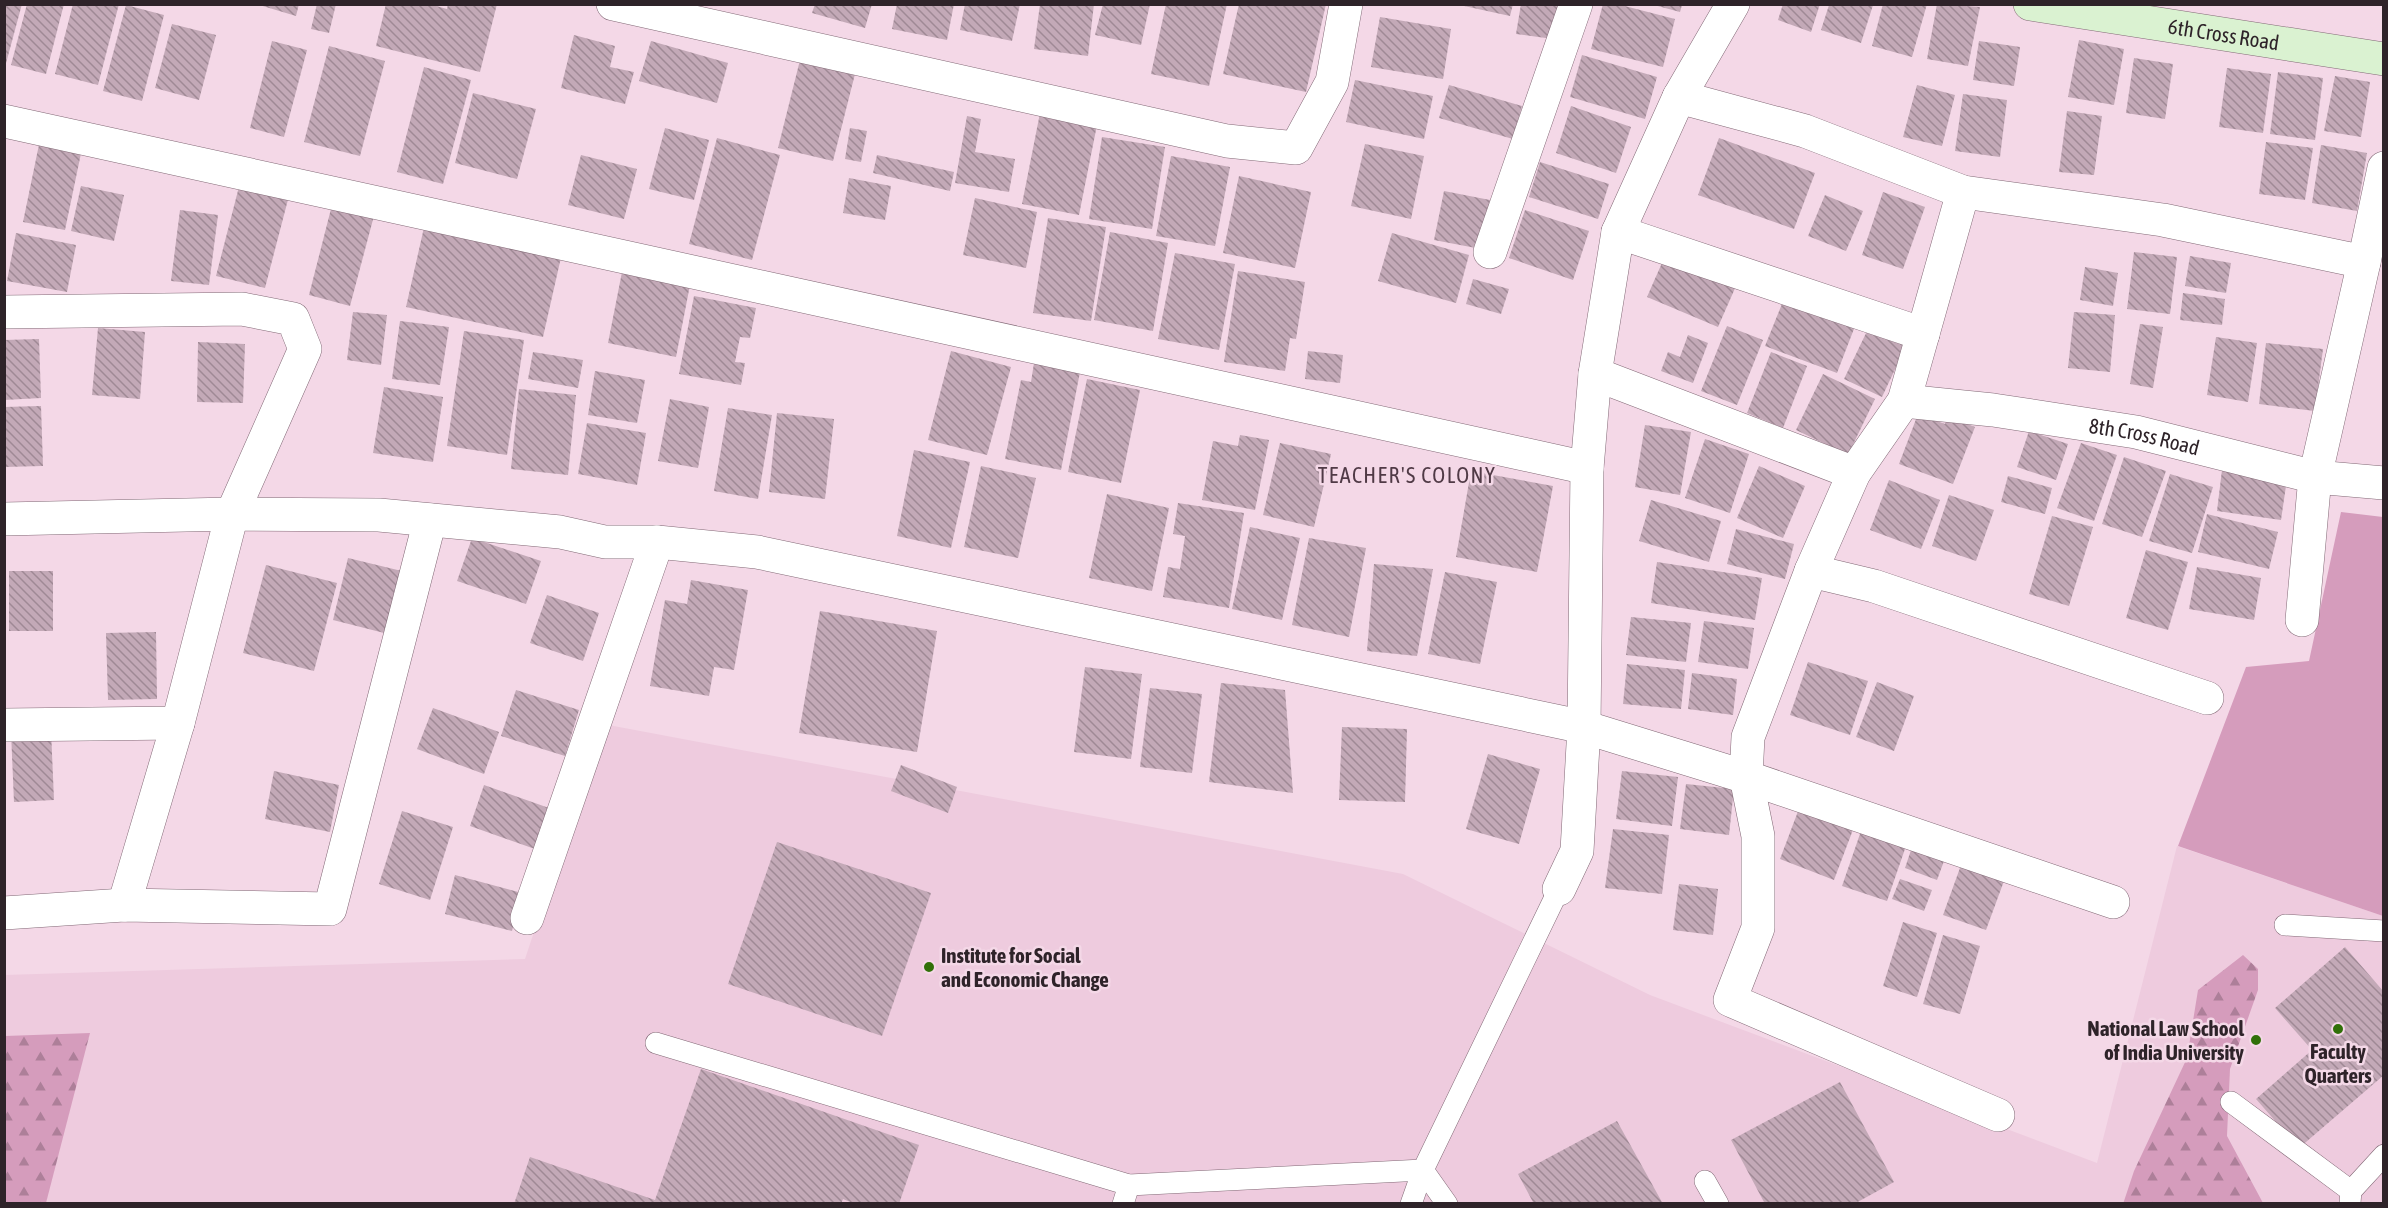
<svg xmlns="http://www.w3.org/2000/svg" width="2388" height="1208" font-family="'Asap Condensed',sans-serif">
	<defs>
		<pattern id="forest-firs" width="22" height="20" patternUnits="userSpaceOnUse" patternTransform="scale(1.5)"><rect width="22" height="20" fill="#d59cbc"/><path d="M5 1l3.5 6h-7zM16 11l3.5 6h-7z" fill="#ad7f99"/></pattern>
		<pattern id="building-back-hatch" width="6" height="6" patternUnits="userSpaceOnUse" patternTransform="scale(1.5)"><rect width="6" height="6" fill="#c3a9b7"/><path d="M-1 5l2 2M0 0l6 6M5-1l2 2" fill="none" stroke="#9f8995"/></pattern>
	</defs>
	<rect width="100%" height="100%" fill="#f4d8e7"/>
	<polygon fill="#eecbde" points="603,724 1403,874 1650,995 2097,1163 2177,846 2383,916 2383,1203 5,1203 4,975 525,959"/>
	<polygon fill="#d59cbc" points="2341,512 2383,517 2383,916 2178,846 2246,667 2309,661"/>
	<g fill="url(#forest-firs)">
		<polygon points="2243,955 2258,969 2258,990 2230,1069 2227,1136 2263,1203 2123,1204 2134,1171 2187,1058 2198,990"/>
		<polygon points="90,1033 46,1203 5,1203 5,1036"/>
	</g>
	<g fill="url(#building-back-hatch)">
		<polygon points="4,4 22,4 5,67 4,67"/>
		<polygon points="27,4 64,4 46,74 11,65"/>
		<polygon points="73,4 119,4 98,85 55,74"/>
		<polygon points="256,4 299,4 296,16"/>
		<polygon points="317,4 336,4 329,33 311,29"/>
		<polygon points="386,4 429,4 447,9 448,4 497,4 480,72 376,46"/>
		<polygon points="815,4 872,4 865,28 812,13"/>
		<polygon points="897,4 954,4 947,40 892,29"/>
		<polygon points="965,4 1020,4 1012,41 960,30"/>
		<polygon points="1040,4 1094,4 1088,56 1034,49"/>
		<polygon points="1103,4 1150,4 1141,45 1095,35"/>
		<polygon points="1166,4 1227,4 1209,86 1151,74"/>
		<polygon points="1239,4 1326,4 1306,92 1223,74"/>
		<polygon points="1455,4 1513,4 1510,16"/>
		<polygon points="1521,4 1564,4 1553,39 1516,34"/>
		<polygon points="1603,4 1617,4 1675,19 1663,67 1591,49"/>
		<polygon points="1783,4 1820,4 1811,32 1778,20"/>
		<polygon points="1883,4 1927,4 1912,57 1872,46"/>
		<polygon points="1937,4 1980,7 1968,66 1927,59"/>
		<polygon points="126,5 164,15 142,101 103,91"/>
		<polygon points="1654,5 1682,5 1680,12"/>
		<polygon points="1829,5 1873,5 1861,43 1821,30"/>
		<polygon points="1380,17 1451,29 1443,79 1371,67"/>
		<polygon points="172,24 216,35 199,100 155,88"/>
		<polygon points="574,35 615,46 610,67 634,72 625,104 561,88"/>
		<polygon points="2079,40 2124,49 2114,105 2068,97"/>
		<polygon points="272,41 307,50 284,137 250,128"/>
		<polygon points="651,41 728,63 717,103 639,81"/>
		<polygon points="1979,41 2020,47 2014,86 1973,80"/>
		<polygon points="329,46 385,61 360,156 304,142"/>
		<polygon points="1582,55 1657,77 1645,119 1570,97"/>
		<polygon points="2134,58 2173,64 2165,119 2126,113"/>
		<polygon points="800,60 855,74 833,161 778,148"/>
		<polygon points="424,67 471,80 443,184 397,172"/>
		<polygon points="2227,68 2271,74 2263,133 2219,127"/>
		<polygon points="2278,72 2323,78 2315,140 2270,134"/>
		<polygon points="2335,76 2370,82 2361,137 2324,131"/>
		<polygon points="1355,80 1433,96 1424,139 1346,122"/>
		<polygon points="1449,85 1522,106 1513,139 1439,118"/>
		<polygon points="1917,85 1955,95 1942,146 1903,137"/>
		<polygon points="473,93 536,109 517,179 455,163"/>
		<polygon points="1963,94 2007,100 2000,157 1955,151"/>
		<polygon points="1571,106 1631,127 1616,173 1556,153"/>
		<polygon points="2067,111 2102,116 2094,175 2059,172"/>
		<polygon points="1040,113 1097,125 1079,215 1022,204"/>
		<polygon points="967,116 981,119 975,152 1015,159 1009,192 955,183"/>
		<polygon points="665,128 709,140 694,200 649,189"/>
		<polygon points="850,128 867,131 861,162 845,159"/>
		<polygon points="42,130 84,139 65,230 23,222"/>
		<polygon points="1102,137 1165,147 1152,229 1089,219"/>
		<polygon points="717,138 780,155 752,260 689,244"/>
		<polygon points="1719,138 1815,173 1794,229 1698,195"/>
		<polygon points="2266,142 2313,148 2305,200 2259,194"/>
		<polygon points="1365,144 1424,156 1411,219 1351,206"/>
		<polygon points="2321,145 2367,153 2357,211 2312,203"/>
		<polygon points="581,155 637,169 624,219 568,205"/>
		<polygon points="877,155 954,172 950,191 873,173"/>
		<polygon points="1171,156 1230,167 1215,246 1156,236"/>
		<polygon points="1540,162 1609,184 1598,219 1529,197"/>
		<polygon points="242,175 291,188 265,288 216,276"/>
		<polygon points="1239,176 1311,192 1295,268 1223,253"/>
		<polygon points="849,178 891,186 885,220 843,213"/>
		<polygon points="81,186 124,195 114,241 71,231"/>
		<polygon points="1444,191 1490,200 1481,249 1434,240"/>
		<polygon points="1883,192 1925,207 1903,269 1862,255"/>
		<polygon points="1825,195 1863,211 1846,251 1808,236"/>
		<polygon points="975,198 1037,212 1026,268 963,255"/>
		<polygon points="333,201 375,212 350,306 309,295"/>
		<polygon points="180,210 218,215 209,285 171,281"/>
		<polygon points="1525,210 1589,231 1573,280 1509,258"/>
		<polygon points="1048,218 1106,227 1091,321 1033,313"/>
		<polygon points="425,223 562,253 543,337 406,307"/>
		<polygon points="1110,232 1168,243 1153,331 1094,320"/>
		<polygon points="16,233 76,245 67,292 7,281"/>
		<polygon points="1392,233 1469,255 1456,303 1378,281"/>
		<polygon points="2134,252 2177,257 2170,314 2127,309"/>
		<polygon points="1175,253 1235,264 1219,350 1158,339"/>
		<polygon points="1665,256 1736,286 1718,327 1647,297"/>
		<polygon points="2190,256 2231,263 2226,293 2185,286"/>
		<polygon points="2085,267 2118,273 2113,306 2080,300"/>
		<polygon points="1238,271 1305,282 1296,339 1290,338 1285,371 1224,362"/>
		<polygon points="622,272 690,285 676,357 608,343"/>
		<polygon points="1473,279 1509,289 1501,314 1466,304"/>
		<polygon points="2183,293 2225,299 2222,325 2180,320"/>
		<polygon points="1786,294 1857,321 1837,373 1765,346"/>
		<polygon points="694,296 756,308 750,338 740,337 735,362 745,363 741,385 679,374"/>
		<polygon points="353,312 387,315 381,365 347,360"/>
		<polygon points="2074,312 2115,315 2110,372 2068,368"/>
		<polygon points="400,321 449,327 440,385 392,379"/>
		<polygon points="2140,324 2163,327 2153,388 2130,384"/>
		<polygon points="1727,326 1763,340 1737,405 1701,391"/>
		<polygon points="98,328 145,332 140,399 92,395"/>
		<polygon points="1868,329 1906,346 1882,397 1844,379"/>
		<polygon points="464,331 524,340 507,455 447,446"/>
		<polygon points="1688,335 1708,343 1693,383 1661,371 1668,352 1680,357"/>
		<polygon points="2216,337 2257,343 2248,402 2207,395"/>
		<polygon points="39,339 41,398 4,400 4,340"/>
		<polygon points="198,342 245,344 243,403 197,402"/>
		<polygon points="2266,343 2323,349 2315,411 2259,404"/>
		<polygon points="951,351 1011,367 987,455 928,440"/>
		<polygon points="1308,351 1343,355 1340,383 1305,379"/>
		<polygon points="533,352 583,360 578,388 528,379"/>
		<polygon points="1771,352 1807,366 1783,428 1747,413"/>
		<polygon points="1034,363 1080,372 1061,470 1005,459 1021,380 1031,382"/>
		<polygon points="595,371 645,380 637,423 588,415"/>
		<polygon points="1823,374 1875,399 1848,455 1796,430"/>
		<polygon points="1087,379 1140,390 1121,483 1068,472"/>
		<polygon points="384,387 443,397 433,462 373,453"/>
		<polygon points="519,389 576,395 568,475 511,469"/>
		<polygon points="670,399 709,407 698,468 658,461"/>
		<polygon points="41,406 43,466 4,467 4,407"/>
		<polygon points="728,408 772,415 758,499 714,491"/>
		<polygon points="777,413 834,419 825,499 769,492"/>
		<polygon points="1918,414 1945,424 1948,416 1975,427 1953,484 1899,464"/>
		<polygon points="587,423 646,433 637,485 578,474"/>
		<polygon points="1645,425 1691,432 1680,495 1635,487"/>
		<polygon points="2029,431 2068,444 2056,480 2017,467"/>
		<polygon points="1240,435 1269,440 1255,510 1202,500 1213,441 1238,446"/>
		<polygon points="1705,439 1749,454 1730,513 1685,498"/>
		<polygon points="1280,443 1331,454 1314,527 1263,515"/>
		<polygon points="2081,443 2117,455 2094,521 2057,508"/>
		<polygon points="914,450 970,462 951,548 897,536"/>
		<polygon points="2124,457 2166,471 2142,537 2102,524"/>
		<polygon points="981,466 1036,478 1018,558 964,547"/>
		<polygon points="1759,466 1805,486 1783,538 1737,518"/>
		<polygon points="2222,470 2287,479 2281,520 2217,511"/>
		<polygon points="1471,471 1553,486 1537,572 1456,557"/>
		<polygon points="2170,474 2213,487 2192,553 2149,541"/>
		<polygon points="2008,476 2052,488 2045,514 2001,502"/>
		<polygon points="1889,480 1940,500 1921,549 1870,530"/>
		<polygon points="1107,494 1169,508 1152,591 1089,578"/>
		<polygon points="1949,495 1994,510 1976,561 1932,546"/>
		<polygon points="1651,500 1721,521 1709,562 1639,541"/>
		<polygon points="1178,503 1244,513 1229,608 1163,597 1168,567 1180,569 1185,536 1173,534"/>
		<polygon points="2207,514 2278,532 2269,569 2198,552"/>
		<polygon points="2052,516 2093,527 2069,606 2029,594"/>
		<polygon points="1250,527 1300,538 1282,620 1232,609"/>
		<polygon points="1736,529 1794,544 1785,579 1727,564"/>
		<polygon points="472,538 541,561 526,604 457,581"/>
		<polygon points="1309,538 1366,548 1349,637 1292,625"/>
		<polygon points="2146,550 2188,562 2168,630 2126,618"/>
		<polygon points="348,558 410,573 396,636 333,620"/>
		<polygon points="1657,562 1762,578 1755,620 1651,603"/>
		<polygon points="1374,564 1433,569 1417,656 1367,651"/>
		<polygon points="266,565 337,583 314,671 243,653"/>
		<polygon points="2197,567 2261,578 2254,620 2189,609"/>
		<rect x="9" y="571" width="44" height="60"/>
		<polygon points="1445,572 1497,582 1480,664 1428,654"/>
		<polygon points="691,580 748,590 734,670 714,667 709,696 650,686 665,600 687,604"/>
		<polygon points="547,595 599,613 583,661 530,643"/>
		<polygon points="820,611 937,631 917,752 799,733"/>
		<polygon points="1631,617 1691,623 1686,662 1626,655"/>
		<polygon points="1704,621 1754,628 1748,669 1698,662"/>
		<polygon points="156,632 157,699 108,700 106,633"/>
		<polygon points="1808,662 1868,681 1850,735 1790,715"/>
		<polygon points="1627,664 1685,670 1681,709 1623,704"/>
		<polygon points="1085,667 1142,674 1131,759 1074,752"/>
		<polygon points="1692,673 1737,679 1733,715 1688,709"/>
		<polygon points="1877,682 1914,696 1894,751 1856,737"/>
		<polygon points="1221,683 1285,690 1293,793 1209,782"/>
		<polygon points="1150,688 1202,694 1192,773 1140,767"/>
		<polygon points="516,690 579,710 565,756 501,736"/>
		<polygon points="433,708 499,732 484,774 417,749"/>
		<polygon points="1342,727 1407,729 1405,802 1339,800"/>
		<polygon points="51,730 54,800 14,802 11,732"/>
		<polygon points="1488,754 1540,769 1519,844 1466,829"/>
		<polygon points="901,765 957,787 948,813 891,791"/>
		<polygon points="274,771 339,785 330,832 265,819"/>
		<polygon points="1622,771 1678,777 1672,826 1616,819"/>
		<polygon points="1686,784 1734,789 1729,835 1680,829"/>
		<polygon points="484,785 549,808 535,849 470,826"/>
		<polygon points="1800,806 1854,827 1834,880 1780,859"/>
		<polygon points="402,811 453,827 430,900 379,884"/>
		<polygon points="1613,829 1669,835 1662,894 1605,888"/>
		<polygon points="1861,831 1906,846 1887,901 1842,886"/>
		<polygon points="1914,841 1947,853 1937,880 1905,868"/>
		<polygon points="777,842 931,893 882,1036 728,984"/>
		<polygon points="1965,854 2008,870 1986,930 1943,915"/>
		<polygon points="455,875 522,893 512,931 445,914"/>
		<polygon points="1900,879 1932,890 1924,911 1892,899"/>
		<polygon points="1679,884 1718,889 1713,935 1673,930"/>
		<polygon points="1903,922 1937,933 1917,997 1883,986"/>
		<polygon points="1943,935 1980,946 1960,1014 1923,1004"/>
		<polygon points="2345,947 2384,992 2384,1075 2299,1148 2256,1099 2312,1050 2275,1008"/>
		<polygon points="701,1069 919,1145 899,1204 855,1204 843,1199 841,1204 514,1204 530,1157 655,1200"/>
		<polygon points="1840,1082 1894,1182 1854,1204 1765,1204 1731,1140"/>
		<polygon points="1617,1121 1663,1204 1534,1204 1518,1174"/>
	</g>
	<g fill="none" stroke-linecap="round" stroke-linejoin="round">
		<defs>
			<g id="lane">
				<polyline points="2285,925 2384,931"/>
				<polyline points="656,1043 1129,1185 1423,1170 1559,889"/>
				<polyline points="2231,1102 2351,1191"/>
				<polyline points="1423,1170 1447,1204"/>
				<polyline points="1705,1181 1718,1204"/>
				<polyline points="2350,1203 2351,1191 2384,1155"/>
				<polyline points="1123,1204 1129,1185"/>
				<polyline points="1411,1204 1423,1170"/>
			</g>
			<g id="street">
				<polyline points="613,4 1227,141 1296,148 1332,82 1346,4"/>
				<polyline points="1679,97 1733,4"/>
				<polyline points="4,121 1587,468"/>
				<polyline points="1963,192 1904,401 1854,473 1811,571 1748,737 1746,777 1758,836 1758,928 1730,1000 1998,1115"/>
				<polyline points="1618,232 1923,334"/>
				<polyline points="1490,252 1576,4"/>
				<polyline points="4,312 242,309 293,319 305,349 232,514 178,723 4,725"/>
				<polyline points="1595,374 1854,473"/>
				<path id="s1" d="M1904 401 1993 410 2136 432 2315 477 2384 483"/>
				<polyline points="4,519 232,514 379,515 560,532 605,542 657,542 757,552 1584,727 1746,777 2113,902"/>
				<polyline points="1811,571 1874,586 2207,698"/>
				<polyline points="2302,620 2315,477 2364,262"/>
				<polyline points="1559,889 1577,851 1584,727 1587,468 1595,374 1618,232 1679,97 1805,131 1963,192 2163,220 2364,262 2384,168"/>
				<polyline points="124,905 178,723"/>
				<polyline points="4,913 124,905 330,909 430,520"/>
				<polyline points="527,918 657,542"/>
			</g>
			<g id="secondary">
				<path id="s2" d="M2030 4 2384 59"/>
			</g>
		</defs>
		<use href="#lane" stroke="#826976" stroke-width="22"/>
		<use href="#street" stroke="#826976" stroke-width="34"/>
		<use href="#secondary" stroke="#826976" stroke-width="34"/>
		<use href="#lane" stroke="#fff" stroke-width="21"/>
		<use href="#street" stroke="#fff" stroke-width="33"/>
		<use href="#secondary" stroke="#daf2d1" stroke-width="33"/>
	</g>
	<g fill="#307008" stroke="#f4d8e7" stroke-width="2">
		<circle cx="929" cy="967" r="6"/>
		<circle cx="2338" cy="1029" r="6"/>
		<circle cx="2256" cy="1040" r="6"/>
	</g>
	<g text-anchor="middle" dominant-baseline="central" stroke-width="5" stroke-linejoin="round" paint-order="stroke">
		<g font-size="21" fill="#2e2329" stroke="#f4d8e7">
			<text stroke="none"><textPath href="#s2" startOffset="196">6th Cross Road</textPath></text>
			<text stroke="none"><textPath href="#s1" startOffset="243">8th Cross Road</textPath></text>
		</g>
		<g font-size="21" font-weight="bold" fill="#2e2329" stroke="#f4d8e7" text-anchor="start">
			<text x="941" y="955">Institute for Social<tspan x="941" dy="24">and Economic Change</tspan></text>
			<text x="2244" y="1028" text-anchor="end">National Law School<tspan x="2244" dy="24">of India University</tspan></text>
			<text x="2338" y="1051" text-anchor="middle">Faculty<tspan x="2338" dy="24">Quarters</tspan></text>
		</g>
		<g font-size="22" letter-spacing="1.5" fill="#503a46" stroke="#f4d8e7">
			<text x="1407" y="475">TEACHER'S COLONY</text>
		</g>
	</g>
	<rect width="2388" height="1208" fill="none" stroke="#2e2329" stroke-width="12"/>
</svg>
